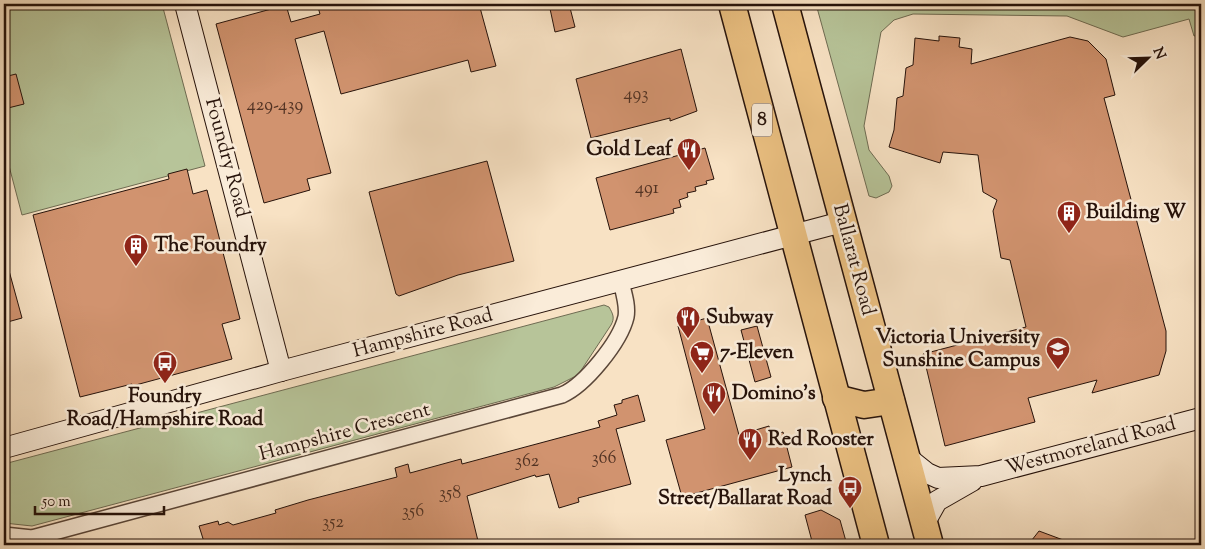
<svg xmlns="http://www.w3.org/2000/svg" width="1205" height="549" font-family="'Sorts Mill Goudy',serif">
	<rect width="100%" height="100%" fill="#f8e2c4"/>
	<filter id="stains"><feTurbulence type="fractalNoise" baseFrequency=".004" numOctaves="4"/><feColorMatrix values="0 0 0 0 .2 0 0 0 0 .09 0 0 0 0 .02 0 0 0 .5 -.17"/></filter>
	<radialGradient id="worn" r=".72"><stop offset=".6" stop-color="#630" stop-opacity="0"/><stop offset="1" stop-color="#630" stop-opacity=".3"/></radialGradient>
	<g fill="#b7c499" stroke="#6e6b52">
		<polygon points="4,4 162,4 205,166 22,215 4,147"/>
		<polygon points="816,4 1201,4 1201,34 1194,36 1189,19 1123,37 1067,16 913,14 894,20 881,32 864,126 869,150 889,176 892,186 889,192 876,198 869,196"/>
		<path d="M604 305 609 307C613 314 615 318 611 325L578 375 554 387 32 526 4 523V464Z"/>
	</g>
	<g fill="#d1936f" stroke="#26120a">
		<polygon points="317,4 479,4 496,66 471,72 468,60 341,94 324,31 295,39 331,173 307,179 310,190 264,203 216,24 286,5 291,22 320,14"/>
		<polygon points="549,4 569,4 575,27 555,32"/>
		<polygon points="939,36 960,38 959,47 972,49 971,64 1070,37 1088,41 1106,59 1115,95 1104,98 1166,331 1166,351 1159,375 1092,393 1097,380 1028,398 1035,422 945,446 923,354 1026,327 1010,260 1001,258 993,211 997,200 983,192 978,155 943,152 940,163 889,147 894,130 897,98 903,96 906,68 913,65 915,38 939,41"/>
		<polygon points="681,49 697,111 670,121 670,118 591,138 576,79"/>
		<polygon points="16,74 24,104 4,109 4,77"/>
		<polygon points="705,148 714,179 706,181 707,184 695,187 696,191 687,193 688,197 679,200 681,207 673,209 674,213 610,230 596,178"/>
		<polygon points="487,161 514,261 458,275 399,296 396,294 369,192"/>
		<polygon points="187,169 193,194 207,190 240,319 222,324 232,359 132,386 132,384 80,397 33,215 169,179 168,174"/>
		<polygon points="4,267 8,267 22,318 4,323"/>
		<polygon points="707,318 739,435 769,426 771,436 783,432 792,467 682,497 666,440 705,429 678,326"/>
		<polygon points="757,326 771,377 755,382 741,330"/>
		<polygon points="638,395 645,421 616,429 631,484 578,498 579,502 559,508 549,474 536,477 535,475 467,496 479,545 285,545 284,540 264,545 205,545 199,526 218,521 219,525 228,522 233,525 276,513 275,510 308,500 397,477 395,468 408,464 410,473 461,459 462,464 600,427 598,421 617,415 614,405 622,403 622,400"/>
		<polygon points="821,510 840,520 847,545 813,545 805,515"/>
		<polygon points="1039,531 1074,544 1074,545 1028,545"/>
	</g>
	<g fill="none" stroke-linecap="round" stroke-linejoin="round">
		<defs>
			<path id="street" d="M4 535 32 538 562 395C585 385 620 342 626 317 628 306 624 294 621 282"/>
			<g id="secondary">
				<polyline points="185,4 281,371"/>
				<polyline points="4,448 281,371 842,222"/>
				<polyline points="907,457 927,473 938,478 981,476 1201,418"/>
				<polyline points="924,524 937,501 972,481"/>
			</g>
			<g id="highway">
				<polyline points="732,4 876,545"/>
				<polyline points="785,4 930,545"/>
				<polyline points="836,398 864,405 891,401"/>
			</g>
		</defs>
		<use href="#street" stroke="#5a4638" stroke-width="18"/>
		<use href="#secondary" stroke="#26120a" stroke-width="22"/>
		<use href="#highway" stroke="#26120a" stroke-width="29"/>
		<use href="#street" stroke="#faecd9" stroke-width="15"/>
		<use href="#secondary" stroke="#faecd9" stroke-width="20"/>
		<use href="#highway" stroke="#ecc182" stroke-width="26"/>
	</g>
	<defs>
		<symbol id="restaurant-pin" viewBox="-11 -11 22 30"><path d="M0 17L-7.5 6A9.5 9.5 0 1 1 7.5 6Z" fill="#8f2418" stroke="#faecd9"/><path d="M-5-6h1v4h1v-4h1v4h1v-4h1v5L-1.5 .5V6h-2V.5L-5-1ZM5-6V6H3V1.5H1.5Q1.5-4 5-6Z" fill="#fff"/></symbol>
		<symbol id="building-pin" viewBox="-11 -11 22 30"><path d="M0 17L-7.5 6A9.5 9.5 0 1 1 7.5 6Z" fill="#8f2418" stroke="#faecd9"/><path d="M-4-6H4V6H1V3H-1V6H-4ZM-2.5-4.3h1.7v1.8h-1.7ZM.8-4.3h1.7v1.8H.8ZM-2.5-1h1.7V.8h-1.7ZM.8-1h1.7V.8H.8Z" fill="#fff"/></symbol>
		<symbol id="university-pin" viewBox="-11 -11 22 30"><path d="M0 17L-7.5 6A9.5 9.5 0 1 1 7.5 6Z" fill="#8f2418" stroke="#faecd9"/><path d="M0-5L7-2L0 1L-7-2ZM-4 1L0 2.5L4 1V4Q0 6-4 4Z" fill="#fff"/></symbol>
		<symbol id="supermarket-pin" viewBox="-11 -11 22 30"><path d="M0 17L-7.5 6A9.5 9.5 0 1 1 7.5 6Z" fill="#8f2418" stroke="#faecd9"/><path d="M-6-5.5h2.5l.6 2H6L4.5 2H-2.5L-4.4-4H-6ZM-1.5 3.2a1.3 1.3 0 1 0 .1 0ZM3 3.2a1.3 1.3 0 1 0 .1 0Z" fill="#fff"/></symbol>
		<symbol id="bus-pin" viewBox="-11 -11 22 30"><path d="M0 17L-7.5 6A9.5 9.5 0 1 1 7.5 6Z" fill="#8f2418" stroke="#faecd9"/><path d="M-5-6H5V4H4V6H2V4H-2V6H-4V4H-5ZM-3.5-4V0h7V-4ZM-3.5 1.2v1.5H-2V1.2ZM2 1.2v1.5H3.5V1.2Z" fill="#fff"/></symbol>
	</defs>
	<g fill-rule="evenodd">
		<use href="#restaurant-pin" x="675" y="136" width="28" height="38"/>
		<use href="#building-pin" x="1055" y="199" width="28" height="38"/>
		<use href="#building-pin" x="122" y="232" width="28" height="38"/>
		<use href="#restaurant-pin" x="674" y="304" width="28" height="38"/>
		<use href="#university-pin" x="1044" y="335" width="28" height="38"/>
		<use href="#supermarket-pin" x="688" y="339" width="28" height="38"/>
		<use href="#bus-pin" x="151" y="349" width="28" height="38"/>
		<use href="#restaurant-pin" x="700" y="380" width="28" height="38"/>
		<use href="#restaurant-pin" x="736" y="426" width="28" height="38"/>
		<use href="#bus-pin" x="836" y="474" width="28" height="38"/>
	</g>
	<g text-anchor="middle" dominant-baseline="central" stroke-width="5" stroke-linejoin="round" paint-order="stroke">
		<g font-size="18" fill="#513223">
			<text x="636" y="95">493</text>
			<text x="275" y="106">429-439</text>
			<text x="647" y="189">491</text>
			<text x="604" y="459">366</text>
			<text x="527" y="462">362</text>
			<text x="450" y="494">358</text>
			<text x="413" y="512">356</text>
			<text x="333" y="523">352</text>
		</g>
		<rect fill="#faecd9" stroke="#665348" stroke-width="1" x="752" y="103.5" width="20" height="33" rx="4"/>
		<g font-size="19" font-weight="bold" fill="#26120a">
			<text x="762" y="120">8</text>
		</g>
		<g font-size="20" font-weight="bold" fill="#26120a" stroke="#faecd9" text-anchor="start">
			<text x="672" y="150" text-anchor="end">Gold Leaf</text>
			<text x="1086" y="213">Building W</text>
			<text x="154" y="246">The Foundry</text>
			<text x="706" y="318">Subway</text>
			<text x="1040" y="338" text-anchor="end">Victoria University<tspan x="1040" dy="23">Sunshine Campus</tspan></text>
			<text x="720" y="353">7-Eleven</text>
			<text x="732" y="394">Domino's</text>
			<text x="165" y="397" text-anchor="middle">Foundry<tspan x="165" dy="23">Road/Hampshire Road</tspan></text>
			<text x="768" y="440">Red Rooster</text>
			<text x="832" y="476" text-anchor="end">Lynch<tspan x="832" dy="23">Street/Ballarat Road</tspan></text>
		</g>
		<g font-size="20" fill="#26120a" stroke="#faecd9">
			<text transform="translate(226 158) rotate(75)">Foundry Road</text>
			<text transform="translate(853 260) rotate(75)">Ballarat Road</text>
			<text transform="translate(423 334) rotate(-15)">Hampshire Road</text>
			<text transform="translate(345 433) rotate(-15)">Hampshire Crescent</text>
			<text transform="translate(1091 447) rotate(-15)">Westmoreland Road</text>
		</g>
	</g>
	<rect width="1205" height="549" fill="none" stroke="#f8e2c4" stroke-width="20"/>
	<rect x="5" y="5" width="1195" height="539" fill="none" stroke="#26120a" stroke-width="2.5"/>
	<rect x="10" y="10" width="1185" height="529" fill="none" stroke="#26120a"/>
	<g transform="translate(1148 58) rotate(67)" stroke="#faecd9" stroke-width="4" paint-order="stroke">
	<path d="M0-4L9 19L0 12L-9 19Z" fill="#26120a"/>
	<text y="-8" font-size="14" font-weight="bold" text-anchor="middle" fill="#26120a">N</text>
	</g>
	<path d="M35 506v8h129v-8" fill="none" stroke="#26120a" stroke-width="2.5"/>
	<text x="42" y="506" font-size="15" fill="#26120a" stroke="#faecd9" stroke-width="4" paint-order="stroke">50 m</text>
	<rect width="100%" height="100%" filter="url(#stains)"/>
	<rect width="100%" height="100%" fill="url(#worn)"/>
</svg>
